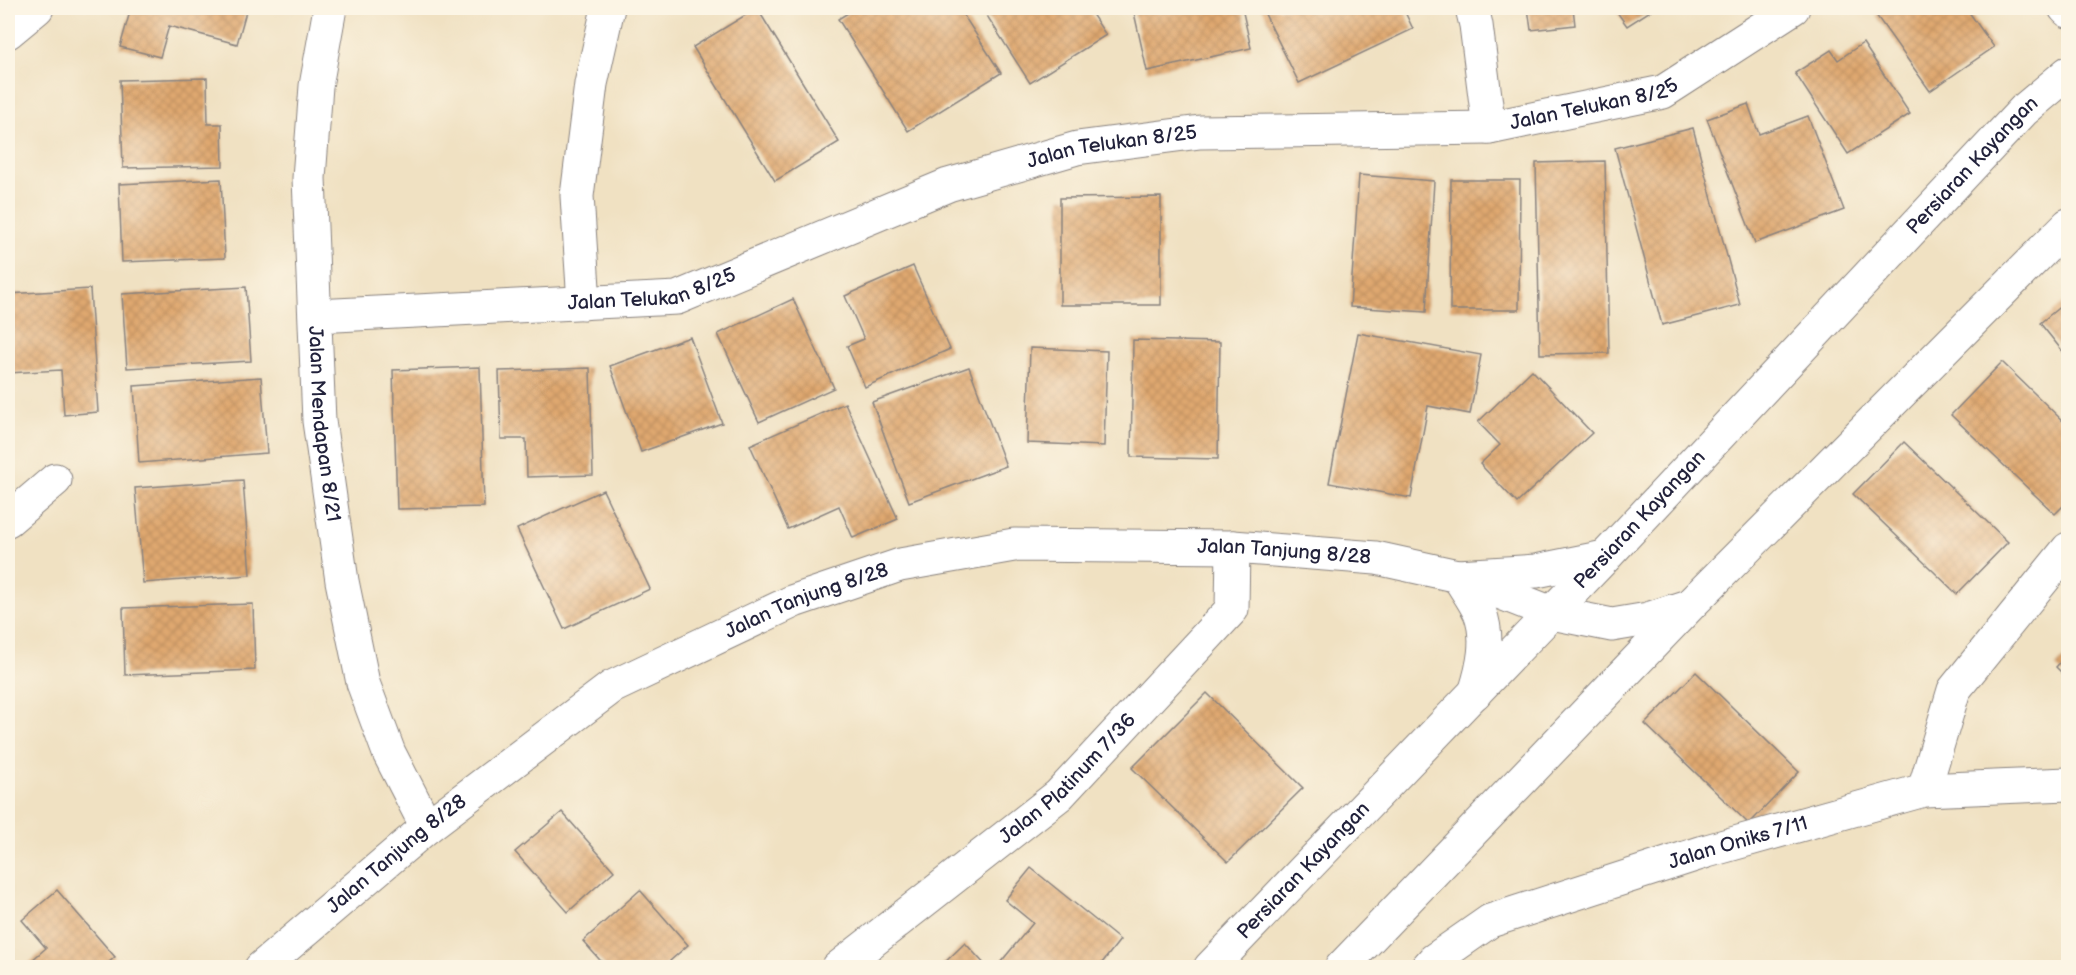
<svg xmlns="http://www.w3.org/2000/svg" width="2076" height="975" font-family="'Balsamiq Sans',sans-serif">
	<defs>
		<pattern id="building-cross-hatch" width="8" height="8" patternUnits="userSpaceOnUse" patternTransform="scale(1.5)"><rect width="8" height="8" fill="#dfa86f"/><path d="M0 0l8 8M0 8l8-8" fill="none" stroke="#bf9061"/></pattern>
	</defs>
	<rect width="100%" height="100%" fill="#fcf5e5"/>
	<filter id="ink" filterUnits="userSpaceOnUse"><feTurbulence type="fractalNoise" baseFrequency=".0167" numOctaves="2"/><feDisplacementMap in="SourceGraphic" scale="12" xChannelSelector="R" yChannelSelector="G"/><feConvolveMatrix kernelMatrix="1 2 1 2 8 2 1 2 1" color-interpolation-filters="sRGB"/></filter>
	<filter id="wash" filterUnits="userSpaceOnUse"><feTurbulence type="fractalNoise" baseFrequency=".008" numOctaves="4" result="noise"/><feDisplacementMap in="SourceGraphic" scale="24" xChannelSelector="R" yChannelSelector="G"/><feGaussianBlur stdDeviation="1.35" result="paint"/><feColorMatrix in="noise" values="0 0 0 0 0 0 0 0 0 0 0 0 0 0 0 0 0 1.4 0 .05"/><feComposite in="paint" operator="in"/></filter>
	<g filter="url(#wash)">
		<rect width="100%" height="100%" fill="#f0e1c2"/>
		<g id="blocks">
			<g fill="url(#building-cross-hatch)">
				<polygon points="131,8 247,8 237,44 169,26 160,57 120,47"/>
				<polygon points="757,8 839,142 775,181 693,47"/>
				<polygon points="856,8 959,8 1001,73 908,131 838,19"/>
				<polygon points="982,8 1088,8 1106,35 1030,83"/>
				<polygon points="1133,8 1242,8 1251,48 1147,71"/>
				<polygon points="1262,8 1403,8 1413,29 1299,83"/>
				<polygon points="1528,8 1573,8 1575,25 1531,30"/>
				<polygon points="1614,8 1655,8 1627,26"/>
				<polygon points="1887,8 1966,8 1994,47 1930,91 1876,15"/>
				<polygon points="1863,43 1910,114 1848,154 1795,73 1831,50 1838,60"/>
				<polygon points="207,78 208,124 222,124 223,166 123,168 120,80"/>
				<polygon points="1748,104 1759,134 1808,116 1844,210 1755,243 1707,119"/>
				<polygon points="1693,128 1740,305 1662,325 1615,148"/>
				<polygon points="1605,161 1609,353 1540,354 1536,163"/>
				<polygon points="1359,175 1434,181 1426,312 1350,307"/>
				<polygon points="221,179 225,258 122,262 119,184"/>
				<polygon points="1451,180 1520,180 1519,310 1450,310"/>
				<polygon points="1161,197 1161,305 1060,305 1060,198"/>
				<polygon points="913,266 950,349 865,387 847,346 864,339 845,296"/>
				<polygon points="246,287 251,361 127,368 122,294"/>
				<polygon points="90,289 98,412 64,415 61,370 8,373 8,294"/>
				<polygon points="793,299 834,388 759,422 718,334"/>
				<polygon points="2068,300 2068,358 2040,323"/>
				<polygon points="1358,333 1481,355 1470,414 1428,406 1411,498 1329,483"/>
				<polygon points="690,337 722,423 641,452 610,366"/>
				<polygon points="1133,340 1220,342 1218,459 1131,457"/>
				<polygon points="1030,348 1107,351 1104,446 1027,443"/>
				<polygon points="2002,362 2068,426 2068,501 2055,514 1951,415"/>
				<polygon points="480,367 484,507 397,509 393,370"/>
				<polygon points="969,367 1006,466 909,502 872,402"/>
				<polygon points="590,368 593,475 527,477 526,439 501,439 499,371"/>
				<polygon points="1532,370 1592,433 1517,503 1480,464 1500,445 1478,422"/>
				<polygon points="261,377 267,453 139,463 134,386"/>
				<polygon points="845,403 898,519 853,538 839,506 788,529 750,445"/>
				<polygon points="1904,442 2008,542 1957,594 1853,494"/>
				<polygon points="243,480 250,575 143,583 135,488"/>
				<polygon points="603,490 650,589 564,629 517,529"/>
				<polygon points="253,604 255,670 125,675 123,608"/>
				<polygon points="2068,654 2068,679 2056,667"/>
				<polygon points="1696,672 1799,772 1749,824 1645,724"/>
				<polygon points="1207,693 1303,788 1228,862 1132,768"/>
				<polygon points="562,812 614,871 568,912 515,852"/>
				<polygon points="1031,868 1120,940 1098,968 1006,968 1000,963 1033,923 1005,900"/>
				<polygon points="57,890 115,957 102,968 23,968 46,948 22,920"/>
				<polygon points="640,890 688,945 662,968 607,968 583,941"/>
				<polygon points="965,943 988,968 939,968"/>
			</g>
		</g>
	</g>
	<g filter="url(#ink)">
		<use href="#blocks" fill-opacity="0" stroke="#89827e" stroke-width="1.5"/>
		<g fill="none" stroke-linecap="round" stroke-linejoin="round">
			<defs>
				<g id="minor">
					<path id="s1" d="M330 8 316 86 309 178 319 421 342 581 363 683 389 753 427 827"/>
					<polyline points="1472,8 1476,25 1489,128"/>
					<polyline points="2065,8 2068,11"/>
					<polyline points="8,32 37,8"/>
					<polyline points="584,303 577,196 591,84 608,8"/>
					<path id="s2" d="M316 316 677 298 948 185 1077 148 1200 132 1489 128 1663 92 1793 8"/>
					<polyline points="8,520 55,480"/>
					<polyline points="1924,790 1954,690 2068,549"/>
					<path id="s3" d="M261 968 427 827 612 687 794 601 900 565 1014 545 1233 547 1376 558 1458 576 1552 613"/>
					<path id="s4" d="M838 968 1059 795 1232 609 1233 547"/>
					<path id="s5" d="M1427 968 1434 960 1490 921 1707 851 1924 790 2068 784"/>
				</g>
				<g id="major">
					<polyline points="1552,613 1612,625 1648,619 1685,607"/>
					<path d="M1475 693C1483 668 1490 639 1480 613 1474 600 1465 588 1458 576L1536 571 1605 557"/>
					<path id="s6" d="M1210 968 1605 557 2024 110 2068 73"/>
					<polyline points="1341,968 1690,605 2068,225"/>
				</g>
			</defs>
			<use href="#minor" stroke="#89827e" stroke-width="35"/>
			<use href="#major" stroke="#89827e" stroke-width="35"/>
			<use href="#minor" stroke="#fff" stroke-width="33"/>
			<use href="#major" stroke="#fff" stroke-width="33"/>
		</g>
	</g>
	<g text-anchor="middle" dominant-baseline="central" stroke-width="6" stroke-linejoin="round" paint-order="stroke">
		<g font-size="20" fill="#22223b" stroke="#fcf5e5">
			<text stroke="none"><textPath href="#s2" startOffset="1310">Jalan Telukan 8/25</textPath></text>
			<text stroke="none"><textPath href="#s2" startOffset="824">Jalan Telukan 8/25</textPath></text>
			<text stroke="none"><textPath href="#s6" startOffset="1107">Persiaran Kayangan</textPath></text>
			<text stroke="none"><textPath href="#s2" startOffset="338">Jalan Telukan 8/25</textPath></text>
			<text stroke="none"><textPath href="#s1" startOffset="418">Jalan Mendapan 8/21</textPath></text>
			<text stroke="none"><textPath href="#s6" startOffset="621">Persiaran Kayangan</textPath></text>
			<text stroke="none"><textPath href="#s3" startOffset="1149">Jalan Tanjung 8/28</textPath></text>
			<text stroke="none"><textPath href="#s3" startOffset="663">Jalan Tanjung 8/28</textPath></text>
			<text stroke="none"><textPath href="#s4" startOffset="298">Jalan Platinum 7/36</textPath></text>
			<text stroke="none"><textPath href="#s5" startOffset="339">Jalan Oniks 7/11</textPath></text>
			<text stroke="none"><textPath href="#s3" startOffset="177">Jalan Tanjung 8/28</textPath></text>
			<text stroke="none"><textPath href="#s6" startOffset="135">Persiaran Kayangan</textPath></text>
		</g>
	</g>
	<rect width="2076" height="975" fill="none" stroke="#fcf5e5" stroke-width="30"/>
</svg>
